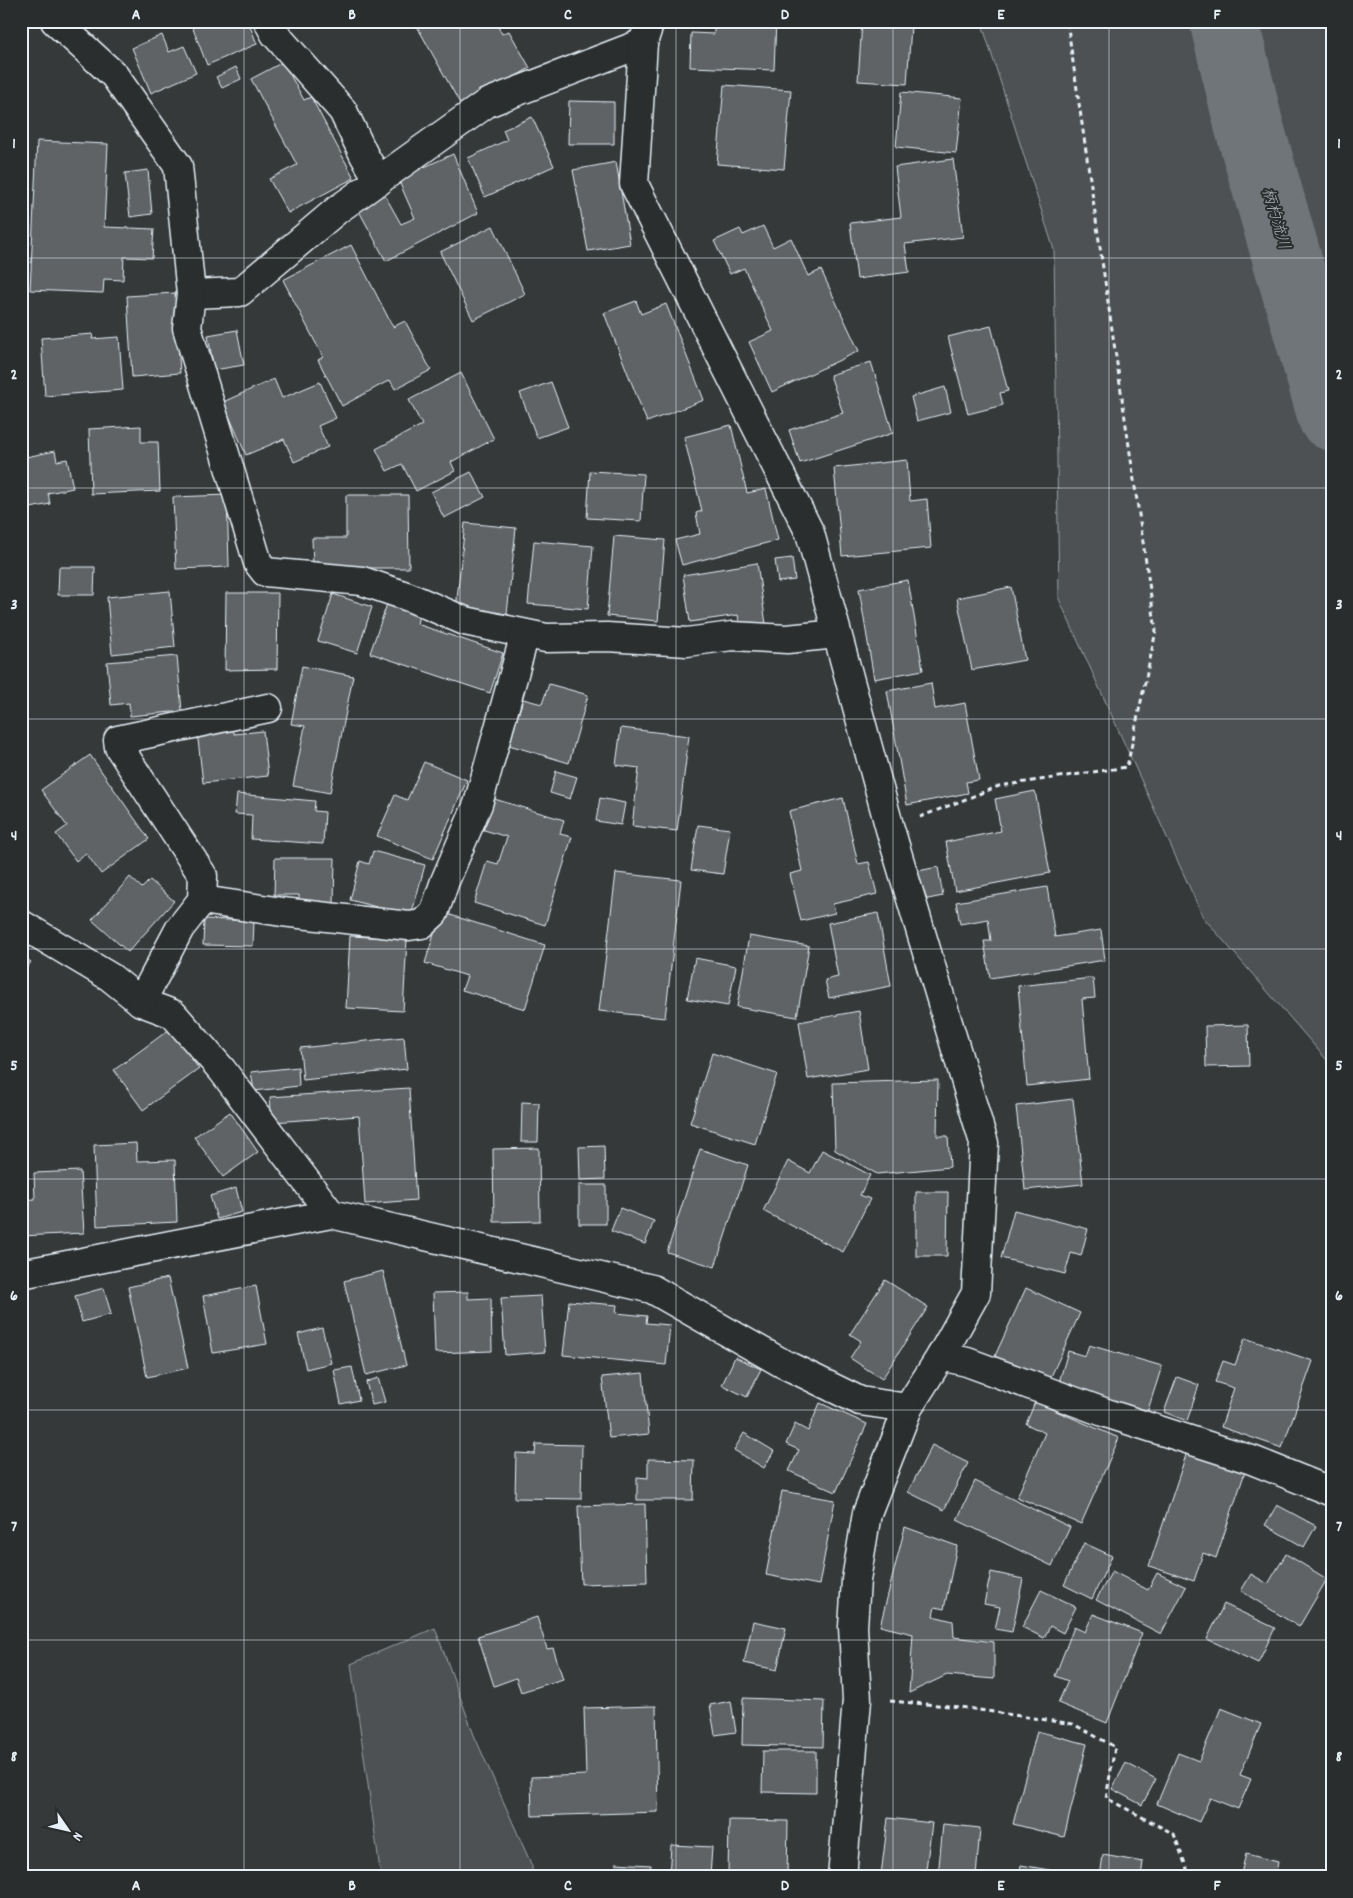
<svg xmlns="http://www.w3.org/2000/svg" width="1353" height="1898" font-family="Dekko,'Klee One',sans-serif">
	<rect width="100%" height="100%" fill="#35393a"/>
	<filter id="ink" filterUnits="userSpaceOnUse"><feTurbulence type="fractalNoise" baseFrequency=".02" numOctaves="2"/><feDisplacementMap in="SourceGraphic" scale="10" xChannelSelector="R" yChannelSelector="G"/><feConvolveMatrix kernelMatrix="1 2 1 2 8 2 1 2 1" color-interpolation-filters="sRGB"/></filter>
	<g filter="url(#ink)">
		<g fill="#4d5152" stroke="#9aa1a5">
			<polygon points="981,21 1332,21 1332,1066 1203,917 1059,599 1054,250"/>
			<polygon points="435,1628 474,1735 532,1866 532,1877 381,1877 351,1664"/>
		</g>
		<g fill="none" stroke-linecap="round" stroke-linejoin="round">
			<polyline stroke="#707579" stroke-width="69" points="1224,21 1249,126 1332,416"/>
		</g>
		<g fill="#5f6365" stroke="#e8f1f8">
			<polygon points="80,21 96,21 83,27"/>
			<polygon points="190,21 248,21 257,44 207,65"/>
			<polygon points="414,21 495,21 502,34 509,31 530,68 462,107"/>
			<polygon points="714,21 776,21 774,70 690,67 691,33 714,34"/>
			<polygon points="862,22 911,26 907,84 858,81"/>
			<polygon points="162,35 169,52 184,46 196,73 151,93 132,48"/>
			<polygon points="283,62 304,100 311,97 354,178 288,213 269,179 297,165 251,79"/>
			<polygon points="236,67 241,79 222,88 216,77"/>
			<polygon points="724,85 791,90 784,169 717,164"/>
			<polygon points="901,92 962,98 956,153 896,147"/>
			<polygon points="569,101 614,102 614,144 568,144"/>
			<polygon points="532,117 554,166 485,197 468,158 507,140 503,130"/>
			<polygon points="37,141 108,144 104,227 154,229 152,258 124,257 123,280 104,279 103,293 30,290"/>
			<polygon points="453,154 478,213 386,261 359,211 382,190 401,224 415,218 398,179"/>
			<polygon points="953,159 963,237 905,244 909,272 857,279 850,223 901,217 895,167"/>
			<polygon points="616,162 630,244 588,251 573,170"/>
			<polygon points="148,170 152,214 130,217 125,173"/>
			<polygon points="493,226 525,294 473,320 440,252"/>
			<polygon points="763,226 773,247 791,238 808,276 821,270 859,351 772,392 749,342 773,331 744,268 730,274 714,241 740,229 743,235"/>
			<polygon points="351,245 393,327 405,321 431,370 395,389 390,380 342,406 318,360 323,357 283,280"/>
			<polygon points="21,272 24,273 21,293"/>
			<polygon points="175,293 180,373 132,377 127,296"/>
			<polygon points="636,301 641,314 666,304 704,400 647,422 604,313"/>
			<polygon points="991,326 1008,391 1000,393 1003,405 968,414 948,337"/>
			<polygon points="237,330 244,365 214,370 208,335"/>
			<polygon points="93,334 92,339 119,337 123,390 45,396 41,338"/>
			<polygon points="871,362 893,433 800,463 789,430 843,413 830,375"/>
			<polygon points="461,373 494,439 451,462 455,471 416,491 402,464 387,471 376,449 422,425 409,400"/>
			<polygon points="274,379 282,398 320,382 336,418 318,426 328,447 294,462 284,439 246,455 223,402"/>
			<polygon points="551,382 568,427 537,438 520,393"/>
			<polygon points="945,387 951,412 917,421 911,397"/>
			<polygon points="731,425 747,493 766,489 778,540 682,565 675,540 700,534 696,513 702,511 684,437"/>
			<polygon points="141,426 141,442 158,442 160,491 91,494 89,429"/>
			<polygon points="55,451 57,461 67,459 73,488 48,493 50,504 21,510 21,458"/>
			<polygon points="907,460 910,501 927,499 931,548 842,556 834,468"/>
			<polygon points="590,471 644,474 641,521 587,518"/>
			<polygon points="471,472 485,497 444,518 431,492"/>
			<polygon points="227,495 229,567 176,569 173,497"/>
			<polygon points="346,495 408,495 409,568 313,568 312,538 346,538"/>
			<polygon points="465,523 516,528 507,614 456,609"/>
			<polygon points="614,536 665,540 658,621 607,616"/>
			<polygon points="534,541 593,546 588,609 528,604"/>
			<polygon points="792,558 795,580 778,582 775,560"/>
			<polygon points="757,563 766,624 740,628 738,615 690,622 683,575"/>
			<polygon points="59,567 95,567 94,595 58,595"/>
			<polygon points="908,580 923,670 874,679 859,589"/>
			<polygon points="1011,587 1025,660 972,670 957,598"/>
			<polygon points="170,591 175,647 112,654 107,597"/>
			<polygon points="226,593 278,593 277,669 225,670"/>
			<polygon points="333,594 372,607 357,653 318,641"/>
			<polygon points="387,604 419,615 417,624 503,653 490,693 370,653"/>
			<polygon points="177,656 182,711 130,716 129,703 111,705 107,662"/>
			<polygon points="302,666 353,676 330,793 293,786 305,726 291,724"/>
			<polygon points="931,683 935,709 965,703 979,780 966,782 968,793 907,805 887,691"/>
			<polygon points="549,684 588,695 569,763 509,745 523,699 542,704"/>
			<polygon points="233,726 234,734 263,731 268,776 203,783 197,731"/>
			<polygon points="621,728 689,736 677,831 632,826 639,768 616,765"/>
			<polygon points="90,755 149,839 101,874 86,853 76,861 56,834 67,826 41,790"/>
			<polygon points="424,762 467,780 433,859 377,836 395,795 407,800"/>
			<polygon points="556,771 577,777 570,799 550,793"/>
			<polygon points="1035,791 1050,873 955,891 946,842 1001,831 995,799"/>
			<polygon points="237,794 315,801 314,811 325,812 323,844 251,839 252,815 235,814"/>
			<polygon points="491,798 564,820 560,834 572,837 545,925 474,903 487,861 498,864 507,837 481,829"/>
			<polygon points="600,798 625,803 621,825 596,821"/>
			<polygon points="843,798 858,864 869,862 877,894 833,904 835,913 801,921 790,874 802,871 789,811"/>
			<polygon points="698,825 730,829 723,874 691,870"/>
			<polygon points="373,851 425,865 411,916 350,900 360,861 369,864"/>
			<polygon points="275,858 335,858 334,904 299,904 299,895 274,895"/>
			<polygon points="938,867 943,896 923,900 918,871"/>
			<polygon points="616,873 681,880 665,1018 599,1011"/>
			<polygon points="130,877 142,888 150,880 174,901 128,952 92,920"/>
			<polygon points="1047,887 1055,937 1101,930 1105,960 990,978 984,941 991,941 988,919 960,924 956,902"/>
			<polygon points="441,912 545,945 525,1009 462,990 467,976 425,963"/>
			<polygon points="878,913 891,986 829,998 825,980 838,977 828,923"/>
			<polygon points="204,919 254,921 253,946 203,945"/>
			<polygon points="350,936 407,939 403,1011 346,1008"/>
			<polygon points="749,936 809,946 797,1017 737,1007"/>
			<polygon points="21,955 31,962 22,974 21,973"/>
			<polygon points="695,958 736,966 728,1006 687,999"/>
			<polygon points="1093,978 1095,998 1082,999 1089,1079 1027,1086 1018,986"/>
			<polygon points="859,1011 868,1069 808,1079 799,1022"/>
			<polygon points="1248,1025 1249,1066 1206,1067 1205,1026"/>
			<polygon points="170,1029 199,1069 143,1110 114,1070"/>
			<polygon points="404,1037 407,1069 303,1080 300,1048"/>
			<polygon points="712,1053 777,1074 755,1144 690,1123"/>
			<polygon points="298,1067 299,1086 254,1091 251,1072"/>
			<polygon points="938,1080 937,1136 948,1136 950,1167 877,1174 835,1150 833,1083"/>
			<polygon points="409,1088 416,1200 365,1204 359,1116 272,1122 270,1097"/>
			<polygon points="1073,1099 1083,1184 1025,1190 1016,1106"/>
			<polygon points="522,1102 539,1103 538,1142 521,1142"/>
			<polygon points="230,1112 258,1152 223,1177 194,1137"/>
			<polygon points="136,1143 137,1161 175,1160 177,1222 97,1226 94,1145"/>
			<polygon points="604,1146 605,1179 580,1180 579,1147"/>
			<polygon points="539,1148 540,1221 494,1222 493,1149"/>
			<polygon points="700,1149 748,1165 715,1267 667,1252"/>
			<polygon points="822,1150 870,1175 860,1195 870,1199 843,1252 763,1211 788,1161 810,1173"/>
			<polygon points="80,1171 84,1233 21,1236 21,1200 35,1199 34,1173"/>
			<rect x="579" y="1185" width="27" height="39"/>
			<polygon points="236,1188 242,1212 217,1219 210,1196"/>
			<polygon points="916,1192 948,1192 947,1256 916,1256"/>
			<polygon points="620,1208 654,1221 645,1244 611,1231"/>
			<polygon points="1014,1210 1088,1229 1081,1256 1071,1253 1065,1274 1001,1258"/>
			<polygon points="383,1271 406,1365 366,1375 344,1281"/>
			<polygon points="168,1278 188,1368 147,1377 128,1287"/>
			<polygon points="885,1280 928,1307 882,1379 850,1358 861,1341 850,1334"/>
			<polygon points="256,1286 267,1344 213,1353 203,1296"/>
			<polygon points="104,1288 111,1314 82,1322 75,1296"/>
			<polygon points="1026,1288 1080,1313 1048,1383 994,1358"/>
			<polygon points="468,1292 468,1299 491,1298 492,1351 435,1353 433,1293"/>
			<polygon points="541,1296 545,1352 505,1355 501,1298"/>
			<polygon points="569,1301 617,1305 616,1313 647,1316 646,1323 670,1325 666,1365 563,1355"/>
			<polygon points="322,1328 331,1363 306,1369 298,1334"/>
			<polygon points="1245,1338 1313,1361 1282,1448 1221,1427 1234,1388 1215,1382 1223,1361 1235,1365"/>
			<polygon points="1089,1345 1162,1366 1147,1413 1058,1386 1068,1351 1085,1356"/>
			<polygon points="735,1357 761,1369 747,1397 722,1385"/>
			<polygon points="352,1367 359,1400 341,1404 334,1370"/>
			<polygon points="643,1373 649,1434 609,1438 602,1377"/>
			<polygon points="1177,1377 1199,1385 1187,1421 1164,1412"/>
			<polygon points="378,1378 385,1402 372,1405 366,1382"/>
			<polygon points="1035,1402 1119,1438 1081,1524 1017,1497 1045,1433 1026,1424"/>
			<polygon points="820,1403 867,1424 836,1492 789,1471 799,1450 786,1444 795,1424 808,1431"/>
			<polygon points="744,1433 774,1451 764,1468 734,1450"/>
			<polygon points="536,1444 582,1445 581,1499 515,1498 516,1453 535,1454"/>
			<polygon points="932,1445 968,1463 944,1510 908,1492"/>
			<polygon points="1187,1452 1245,1472 1216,1558 1203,1553 1194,1581 1149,1566"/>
			<polygon points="648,1459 694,1460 693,1500 637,1500 637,1477 648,1478"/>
			<polygon points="975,1481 1070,1527 1052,1566 957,1520"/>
			<polygon points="782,1491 835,1500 819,1585 766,1575"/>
			<polygon points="645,1504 647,1582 581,1584 578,1506"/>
			<polygon points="1277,1505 1316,1526 1304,1547 1265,1525"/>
			<polygon points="905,1527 957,1546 944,1609 935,1607 933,1616 953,1621 954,1637 994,1642 994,1679 947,1675 909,1693 913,1634 880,1626"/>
			<polygon points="1084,1543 1112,1556 1092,1599 1064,1585"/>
			<polygon points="1286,1554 1327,1579 1299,1627 1241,1591 1251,1574 1268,1584"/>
			<polygon points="1112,1571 1148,1590 1157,1573 1186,1587 1161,1634 1096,1600"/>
			<polygon points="991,1572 1023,1579 1012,1632 995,1629 1000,1607 984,1604"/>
			<polygon points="1041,1590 1076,1607 1063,1633 1050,1626 1044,1638 1022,1627"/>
			<polygon points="1224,1604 1275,1628 1258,1663 1207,1639"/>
			<polygon points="1093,1614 1142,1633 1107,1723 1058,1703 1068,1681 1055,1676 1074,1627 1085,1632"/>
			<polygon points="537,1617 547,1649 553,1648 563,1679 521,1692 516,1678 494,1686 478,1636"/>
			<polygon points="753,1621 786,1628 777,1670 744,1663"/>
			<polygon points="743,1698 824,1701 823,1747 742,1745"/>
			<polygon points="731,1701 736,1732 715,1735 710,1705"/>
			<polygon points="656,1706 658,1812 532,1816 531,1777 586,1775 584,1708"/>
			<polygon points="1221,1708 1261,1724 1240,1775 1251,1779 1238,1809 1210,1798 1199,1822 1157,1804 1178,1753 1199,1761"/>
			<polygon points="1037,1731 1087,1744 1064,1837 1013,1824"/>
			<polygon points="763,1751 816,1751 816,1793 762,1792"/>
			<polygon points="1126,1763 1156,1779 1142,1805 1112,1789"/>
			<polygon points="888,1818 932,1823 925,1877 881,1875"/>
			<polygon points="729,1820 788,1821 787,1877 728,1877"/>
			<polygon points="943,1824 980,1828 976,1877 938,1877"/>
			<polygon points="671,1845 712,1847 710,1877 669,1877"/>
			<polygon points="1246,1854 1278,1862 1275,1877 1240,1877"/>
			<polygon points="1103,1855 1143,1862 1141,1877 1100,1877"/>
			<polygon points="616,1863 651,1865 650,1877 614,1877"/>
			<polygon points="1021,1865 1066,1873 1065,1877 1019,1877"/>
		</g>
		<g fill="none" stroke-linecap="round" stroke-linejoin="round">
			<defs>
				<g id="minor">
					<polyline points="55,21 114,75 178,166 191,294 240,292 337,210 487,103 643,43"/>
					<polyline points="268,21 275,34 343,111 364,155 379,181"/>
					<polyline points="650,21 643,43 634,184 810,533 890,829 984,1143 976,1293 941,1356 908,1408 867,1513 856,1580 853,1627 857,1700 842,1877"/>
					<polyline points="191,294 187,328 258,563 265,572 362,581 409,597 465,621 546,638 607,637 687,642 732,636 787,639 837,634"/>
					<polyline points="202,900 282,912 409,926 422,924 434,913 445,881 478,804 525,634"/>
					<polyline points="21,924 110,977 141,1002 173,1014 222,1070 331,1214"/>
					<polyline points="141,1002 180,928 202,900 203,876 119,747 118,740 268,708"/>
					<polyline points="21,1274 331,1214 652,1289 782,1363 860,1401 908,1408"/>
					<polyline points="941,1356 967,1362 1109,1414 1252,1460 1332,1492"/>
				</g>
			</defs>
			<use href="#minor" stroke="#e8f1f8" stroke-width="31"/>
			<g stroke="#e8f1f8" stroke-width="3" stroke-dasharray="5 4" stroke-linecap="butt">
				<polyline points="920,817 999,786 1127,767 1156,631 1067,21"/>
				<polyline points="890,1701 960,1707 1073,1724 1115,1747 1106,1798 1174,1834 1190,1877"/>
			</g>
			<use href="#minor" stroke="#2a2d2e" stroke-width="28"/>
		</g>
	</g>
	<path fill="none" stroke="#e8f1f8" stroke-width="1" stroke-opacity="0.55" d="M244 21V1877M460 21V1877M676 21V1877M893 21V1877M1109 21V1877M21 258H1332M21 488H1332M21 719H1332M21 949H1332M21 1179H1332M21 1410H1332M21 1640H1332"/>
	<g text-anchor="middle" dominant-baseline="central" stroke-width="4" stroke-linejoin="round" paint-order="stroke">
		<g font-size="16" font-style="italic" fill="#acb3b8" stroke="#2a2d2e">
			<text transform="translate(1275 219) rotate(74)">柄杓流川</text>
		</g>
	</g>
	<rect width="1353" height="1898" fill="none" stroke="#2a2d2e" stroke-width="55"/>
	<g transform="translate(68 1830) rotate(124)" stroke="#2a2d2e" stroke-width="4" paint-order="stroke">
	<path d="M0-4L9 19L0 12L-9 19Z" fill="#e8f1f8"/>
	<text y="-8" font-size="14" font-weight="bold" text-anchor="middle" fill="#e8f1f8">N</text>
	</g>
	<rect x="28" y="28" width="1298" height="1842" fill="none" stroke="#e8f1f8" stroke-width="2"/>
	<g font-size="16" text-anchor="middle" font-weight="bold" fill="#e8f1f8">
		<text x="136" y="19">A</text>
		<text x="352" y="19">B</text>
		<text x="568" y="19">C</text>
		<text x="785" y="19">D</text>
		<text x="1001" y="19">E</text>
		<text x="1217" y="19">F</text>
		<text x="14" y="148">1</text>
		<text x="1339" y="148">1</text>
		<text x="14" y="379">2</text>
		<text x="1339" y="379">2</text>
		<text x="14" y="609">3</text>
		<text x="1339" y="609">3</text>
		<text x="14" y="840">4</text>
		<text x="1339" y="840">4</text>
		<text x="14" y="1070">5</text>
		<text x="1339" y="1070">5</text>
		<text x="14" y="1300">6</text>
		<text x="1339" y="1300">6</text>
		<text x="14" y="1531">7</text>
		<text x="1339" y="1531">7</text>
		<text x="14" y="1761">8</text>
		<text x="1339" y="1761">8</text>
		<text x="136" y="1890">A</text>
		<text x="352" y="1890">B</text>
		<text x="568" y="1890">C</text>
		<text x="785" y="1890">D</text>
		<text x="1001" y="1890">E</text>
		<text x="1217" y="1890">F</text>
	</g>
</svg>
